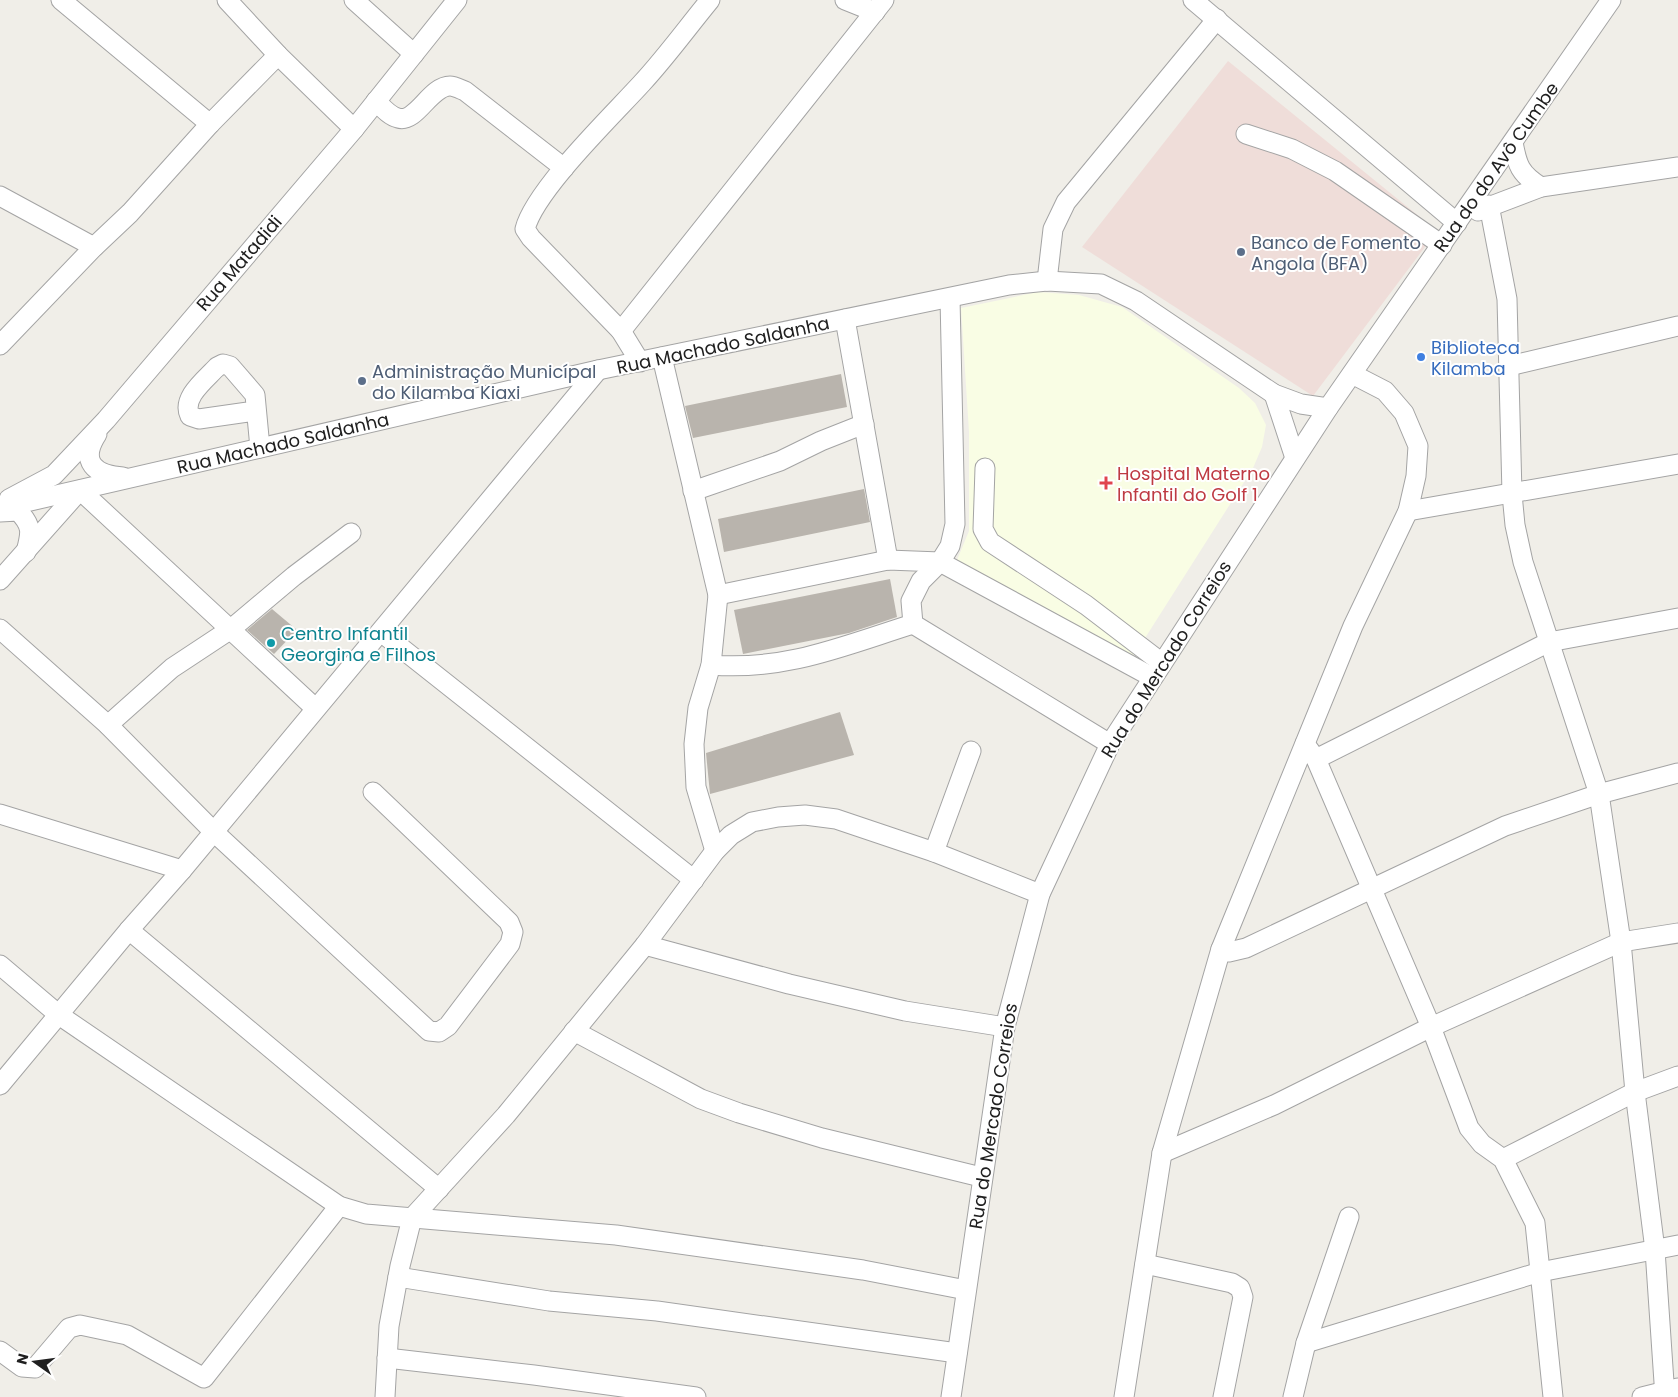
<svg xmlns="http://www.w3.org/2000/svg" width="1678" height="1397" font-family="Poppins,sans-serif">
	<rect width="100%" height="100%" fill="#f0eee8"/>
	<polygon fill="#efddd9" points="1228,61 1437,231 1313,396 1082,247"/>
	<polygon fill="#f9fde4" points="1038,292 1079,295 1122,307 1239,388 1255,403 1266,425 1262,447 1253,468 1133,657 957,560 969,531 969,432 961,308"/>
	<g fill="#b9b4ad">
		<polygon points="841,374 847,407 693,438 685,406"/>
		<polygon points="864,489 870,522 724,552 718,519"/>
		<polygon points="890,579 897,617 849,633 743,654 734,610"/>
		<polygon points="272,609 297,630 274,654 247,630"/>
		<polygon points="840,712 854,755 710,794 706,753"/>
	</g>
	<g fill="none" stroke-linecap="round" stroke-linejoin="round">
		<defs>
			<g id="minor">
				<polyline points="61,0 210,124"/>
				<polyline points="227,0 278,55 354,129"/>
				<polyline points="354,0 414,54"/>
				<polyline points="845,0 875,12"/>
				<polyline points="1193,0 1457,223"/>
				<path d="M376 101C382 107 389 116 398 118 416 124 430 86 450 86 454 86 460 89 465 91L564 168"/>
				<polyline points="1246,134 1292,149 1335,171 1442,245"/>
				<path d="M1513 142C1517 165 1520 174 1541 187"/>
				<polyline points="0,196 94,247"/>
				<polyline points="1489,205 1507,299 1512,494 1515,525 1523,562 1599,794 1621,942 1635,1092 1655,1250 1665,1397"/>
				<polyline points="1478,211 1541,187 1678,167"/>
				<polyline points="1047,281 1053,229 1066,202 1217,19"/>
				<polyline points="950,298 955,524 950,546 940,562 921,581 911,601 913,624 1110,744"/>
				<polyline points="845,319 888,560"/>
				<polyline points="621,331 884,0"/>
				<polyline points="0,345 94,247 130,213 210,124 278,55"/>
				<polyline points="662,357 718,595 711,665 698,708 694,744 696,787 715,851"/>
				<path d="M640 362 621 331 531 238 525 229C535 190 612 116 642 83 666 57 687 28 710 0"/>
				<polyline points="1509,366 1678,326"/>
				<polyline points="1274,394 1295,458"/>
				<path d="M255 411 199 419 190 416C181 398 205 380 217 367L223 364 230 366 255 395 260 448"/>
				<path d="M97 434C79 462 95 475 123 477"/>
				<polyline points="985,468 983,529 990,542 1086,605 1162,663"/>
				<polyline points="693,491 780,461 821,441 864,424"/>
				<polyline points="9,499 54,475 106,420 354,129 457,0"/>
				<polyline points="0,508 598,370 1009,285 1047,281 1101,284 1136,301 1274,394 1301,404 1328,408"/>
				<polyline points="1408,511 1678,464"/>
				<path d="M0 512 18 511C33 526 31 533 26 552"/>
				<polyline points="0,580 80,490 315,708"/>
				<polyline points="718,595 888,560 940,562 1152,677"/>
				<polyline points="0,629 108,725 214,832 429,1031 439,1032 448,1026 510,944 513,932 509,922 373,792"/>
				<polyline points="381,632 694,880"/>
				<path d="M711 665C786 671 843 646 913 624"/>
				<polyline points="108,725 172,668 231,629 294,576 351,533"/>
				<polyline points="1305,744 1316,759 1431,1027 1469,1128 1482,1144 1503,1159 1535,1223 1553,1397"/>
				<polyline points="1316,759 1549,642 1678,618"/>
				<polyline points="0,814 182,870"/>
				<polyline points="934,852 971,751"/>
				<polyline points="129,930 439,1189"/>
				<polyline points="645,945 789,984 905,1011 1005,1027"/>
				<polyline points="1221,949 1229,952 1246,948 1505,826 1599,794 1678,773"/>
				<polyline points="0,965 59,1015 339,1206 366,1214 616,1235 863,1270 966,1290"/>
				<polyline points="574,1031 701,1099 739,1113 822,1138 981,1177"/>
				<polyline points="0,1085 129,930 182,870 598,370"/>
				<polyline points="1162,1153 1274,1105 1431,1027 1621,942 1678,933"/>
				<polyline points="1503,1159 1635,1092 1678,1076"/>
				<polyline points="1145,1264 1232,1283 1240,1288 1243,1297 1223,1397"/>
				<polyline points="398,1277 549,1301 657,1311 957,1353"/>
				<polyline points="1306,1343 1540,1272 1678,1245"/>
				<polyline points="0,1351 22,1367 35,1368 69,1328 80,1325 127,1335 204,1378 339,1206"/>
				<polyline points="387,1358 534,1375 696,1397"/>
				<polyline points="385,1397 389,1326 400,1266 412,1218 506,1115 645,945 715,851 731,835 752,822 778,817 805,815 836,819 934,852 1040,894"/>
				<polyline points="951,1397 1005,1027 1040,894 1110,744 1328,408 1611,0"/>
				<polyline points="1124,1397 1162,1153 1221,949 1353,626 1408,511 1416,476 1418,446 1404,413 1385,391 1352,374"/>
				<polyline points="1293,1397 1306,1343 1349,1217"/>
				<polyline points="1642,1397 1678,1388"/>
			</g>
		</defs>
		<use href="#minor" stroke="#a4a4a4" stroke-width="21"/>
		<use href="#minor" stroke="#fff" stroke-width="19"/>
	</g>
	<g fill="#5c6f8a" stroke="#fff" stroke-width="2">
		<circle cx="1241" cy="252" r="5"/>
		<circle cx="362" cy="381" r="5"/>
	</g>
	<circle fill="#3f7fe0" stroke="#fff" stroke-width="2" cx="1421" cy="357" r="5"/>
	<path fill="#e0444e" stroke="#fff" stroke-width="2" d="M1103.5 475.5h5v5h5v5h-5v5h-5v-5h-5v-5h5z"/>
	<circle fill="#0f9aa8" stroke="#fff" stroke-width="2" cx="271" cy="643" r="5"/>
	<g text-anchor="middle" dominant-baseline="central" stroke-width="4" stroke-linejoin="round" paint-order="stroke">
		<g font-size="18" fill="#202020" stroke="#fff">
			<text transform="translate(1496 167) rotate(-55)">Rua do do Avô Cumbe</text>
			<text transform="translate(239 263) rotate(-49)">Rua Matadidi</text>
			<text transform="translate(723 345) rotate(-12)">Rua Machado Saldanha</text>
			<text transform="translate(283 443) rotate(-13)">Rua Machado Saldanha</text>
			<text transform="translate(1166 659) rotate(-58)">Rua do Mercado Correios</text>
			<text transform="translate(993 1116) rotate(-81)">Rua do Mercado Correios</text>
		</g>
		<g font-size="18" fill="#4e5e75" stroke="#fff" text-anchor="start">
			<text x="1251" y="242">Banco de Fomento<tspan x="1251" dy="21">Angola (BFA)</tspan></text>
			<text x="372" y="371">Administração Municípal<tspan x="372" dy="21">do Kilamba Kiaxi</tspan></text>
		</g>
		<g font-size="18" fill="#366cbe" stroke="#fff" text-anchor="start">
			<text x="1431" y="347">Biblioteca<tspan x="1431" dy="21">Kilamba</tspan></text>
		</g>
		<g font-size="18" fill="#be3a42" stroke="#fff" text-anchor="start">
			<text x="1117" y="473">Hospital Materno<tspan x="1117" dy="21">Infantil do Golf 1</tspan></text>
		</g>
		<g font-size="18" fill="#0d838f" stroke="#fff" text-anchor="start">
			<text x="281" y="633">Centro Infantil<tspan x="281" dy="21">Georgina e Filhos</tspan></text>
		</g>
	</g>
	<g transform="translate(35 1362) rotate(284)" stroke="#ffffff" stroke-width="4" paint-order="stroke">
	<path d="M0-4L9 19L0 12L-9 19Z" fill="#202020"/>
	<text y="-8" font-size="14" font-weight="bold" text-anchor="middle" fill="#202020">N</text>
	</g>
</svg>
